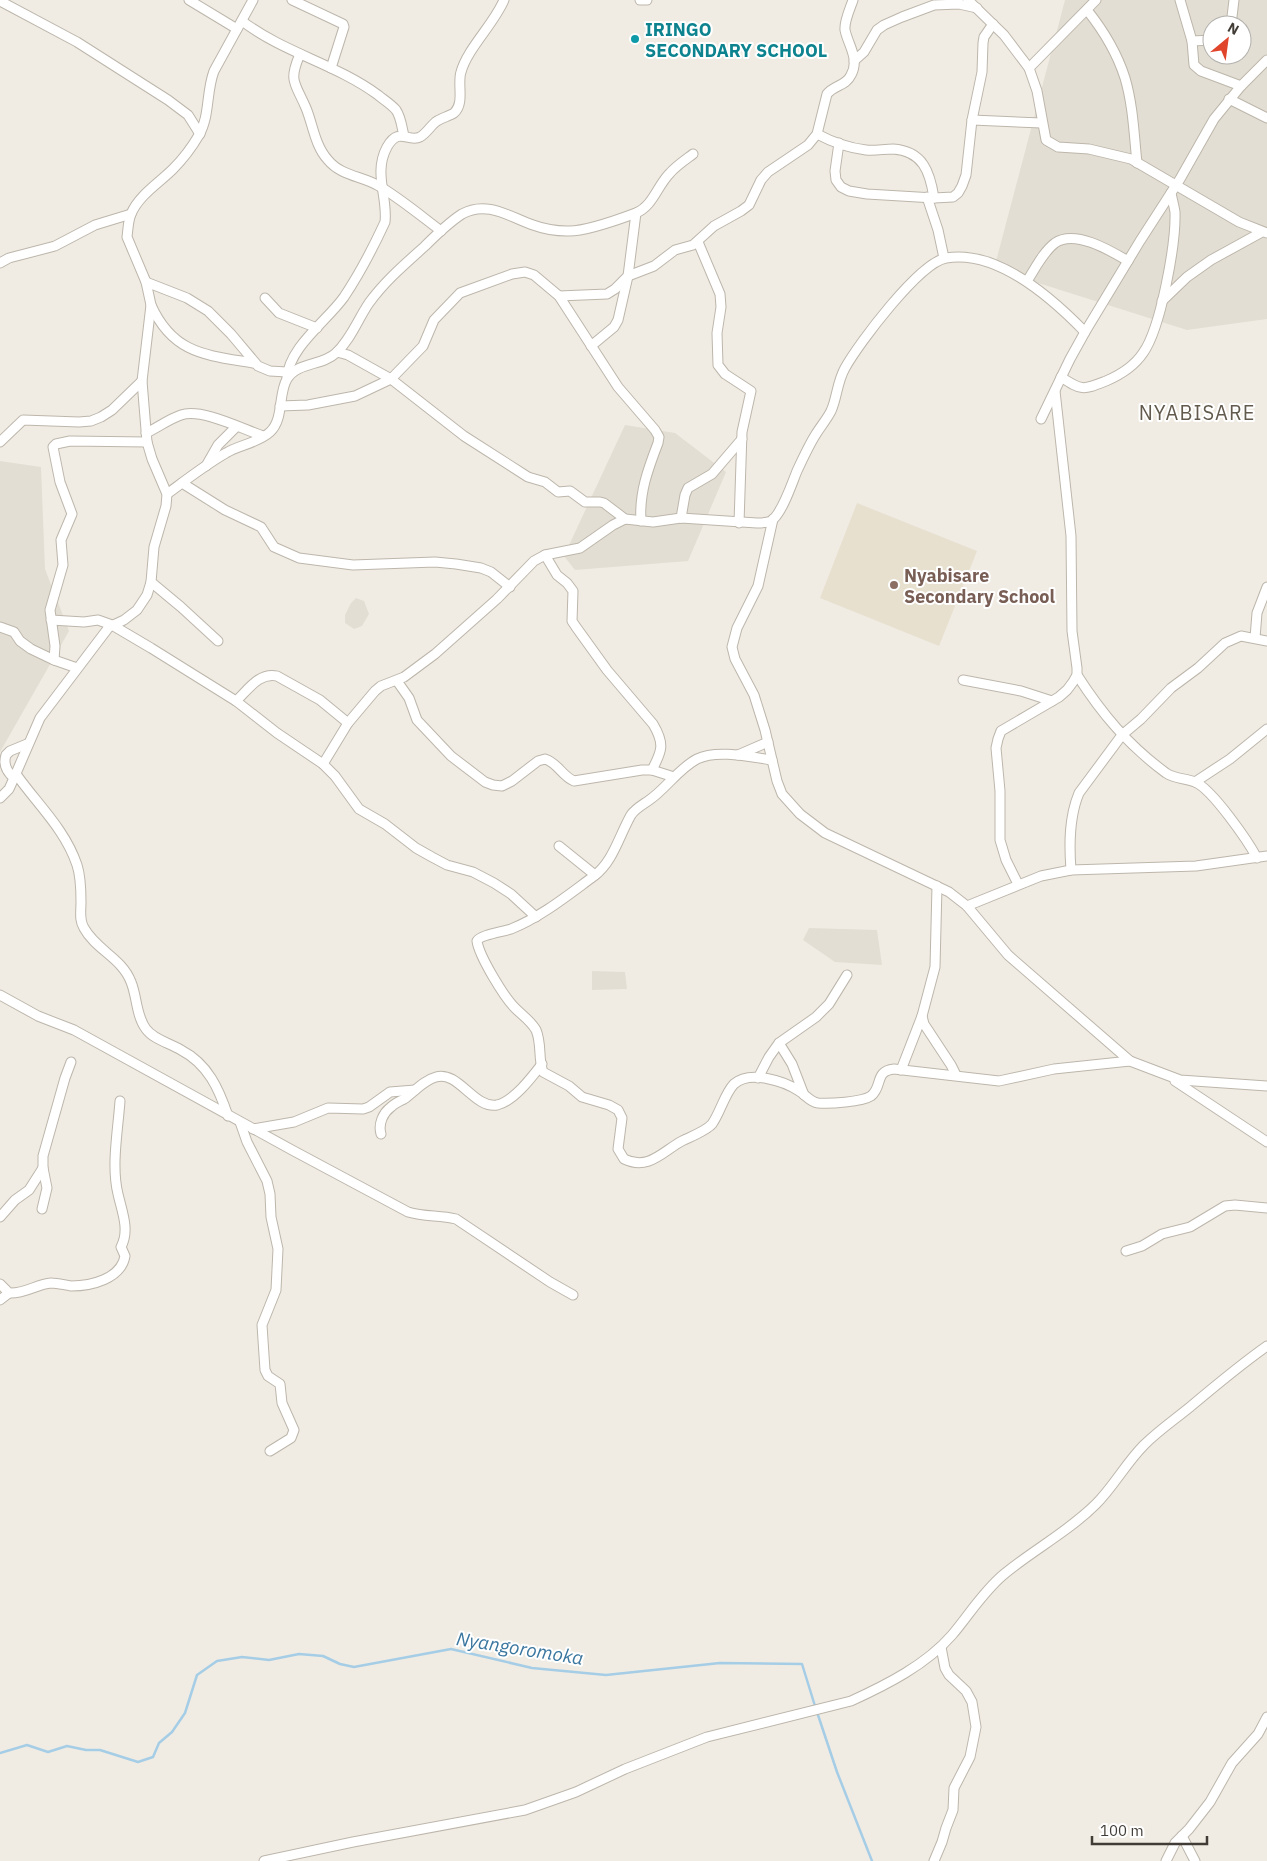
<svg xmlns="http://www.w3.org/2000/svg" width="1267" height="1861" font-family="'IBM Plex Sans',sans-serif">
	<rect width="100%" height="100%" fill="#f0ece4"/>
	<g fill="#e3ded3" fill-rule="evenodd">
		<path d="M1065 0H1267V319L1187 330 994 269ZM1212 25H1242V55H1212Z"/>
		<polygon points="625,425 675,433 726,472 688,561 575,570 564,556"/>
		<polygon points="0,461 41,467 45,569 69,631 0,752"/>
		<polygon points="356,598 364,601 369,614 362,626 354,629 345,623 345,615 351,603"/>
		<polygon points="809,928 877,930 882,965 835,962 803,940"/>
		<polygon points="592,971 625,972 627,989 592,990"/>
	</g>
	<polygon fill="#e7e0cf" points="857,503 977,551 939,646 820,598"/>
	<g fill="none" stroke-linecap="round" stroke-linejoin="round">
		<g stroke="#a6cde6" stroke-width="2.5">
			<polyline points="817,1712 837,1772 872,1861"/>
			<polyline points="0,1753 27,1745 48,1752 67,1746 86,1750 100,1750 138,1762 153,1757 159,1743 172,1732 185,1713 197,1675 217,1661 242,1657 269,1660 299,1654 323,1656 340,1664 354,1667 451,1649 532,1668 606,1675 720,1663 802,1664 815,1706"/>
		</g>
		<defs>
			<g id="minor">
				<polyline points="189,0 237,29"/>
				<polyline points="292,0 343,24 344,27 331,68"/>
				<polyline points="640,0 647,0"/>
				<polyline points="968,0 1004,35 1029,68 1037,91 1046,140 1058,147 1089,149 1131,159 1239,222 1267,233"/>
				<polyline points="1180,0 1192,41 1194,65 1201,71 1241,86"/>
				<polyline points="0,1 77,42 168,100 188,115 200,134"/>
				<path d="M1087 10C1103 30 1117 53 1125 78 1133 105 1134 134 1137 163"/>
				<path d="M242 21C284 53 336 64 378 95 384 100 391 104 396 110 401 117 402 128 404 136"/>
				<polyline points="1231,25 1234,0"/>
				<polyline points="1192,41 1212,40"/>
				<path d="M300 54C288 82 295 82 306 108 313 125 315 146 328 160 341 176 362 176 379 186 401 199 421 216 441 231"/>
				<polyline points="854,61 864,52 877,30 884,25 902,17 934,5 959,4 977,8"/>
				<polyline points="1029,68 1096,0"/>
				<polyline points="1229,99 1267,118"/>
				<polyline points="972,120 1042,123"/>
				<path d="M817 134C832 142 849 148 866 150 875 151 884 149 893 149 923 151 930 172 934 198"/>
				<polyline points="839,143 835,171 836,180 841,187 849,191 867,194 934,198 953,197 958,193 962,186 966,175 972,120 982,72 983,43 984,37 993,24"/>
				<polyline points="927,197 938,230 944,258"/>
				<polyline points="698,242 720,294 721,307 717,333 718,365 725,374 751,391 742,432 739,523"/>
				<polyline points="0,263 9,258 55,246 95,225 131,214"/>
				<path d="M1027 281C1035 269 1043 252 1055 243 1075 229 1111 251 1128 261"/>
				<polyline points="146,282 187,298 208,311 231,334 258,366 270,371 287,372"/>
				<path d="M559 296 607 294 615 289 628 276 654 266 675 250 693 245 714 226 741 211 749 205 761 180 768 172 808 145 817 134 827 94C834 85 846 86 851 75 860 59 848 45 845 30 844 21 850 9 853 0"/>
				<polyline points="265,298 279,313 317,328"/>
				<polyline points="1162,301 1187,277 1211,260 1262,232"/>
				<path d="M151 305C173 354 206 355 253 363"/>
				<polyline points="591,346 614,327 618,320 628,276 636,213"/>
				<polyline points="337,352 348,355 391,379 464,436 528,477 545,482 558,492 570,491 585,502 600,502 604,503 625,519"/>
				<path d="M1061 377C1082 391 1083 390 1106 381 1120 375 1135 365 1143 353 1161 328 1176 243 1175 212 1174 205 1172 199 1171 193"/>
				<path d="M287 378C289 347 327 321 344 297 360 273 373 248 385 222 388 197 373 173 387 147 399 126 408 143 420 137 427 133 431 125 437 121 442 118 449 116 454 113 465 103 457 84 461 72 467 49 494 24 504 0"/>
				<path d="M280 406 308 405 355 396 391 379 423 346 434 320 460 293 512 274 525 272 534 275 559 296 618 387 655 430 659 437 658 443C648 469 639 493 641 521"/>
				<polyline points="1041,419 1070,359 1085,332 1140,241 1180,179 1214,119 1241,86 1267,60"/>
				<path d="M146 433C157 428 169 419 181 415 202 408 242 429 263 436"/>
				<polyline points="0,442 23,420 79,422 91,421 101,417 112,410 142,381"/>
				<polyline points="206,466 218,445 236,427"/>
				<polyline points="182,483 225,510 261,527 274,547 299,558 353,565 435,562 456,564 481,568 491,572 510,587"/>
				<path d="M167 494C186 480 205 465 226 453 239 445 258 443 270 432 284 419 278 394 287 379 297 362 322 366 336 353 351 339 358 319 369 303 385 281 405 264 425 246 436 235 448 223 462 214 487 200 510 217 533 225 544 229 556 231 567 231 583 232 620 219 636 213 653 206 657 186 670 173 676 166 685 160 693 154"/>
				<polyline points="681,518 685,495 688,488 712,474 742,439"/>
				<polyline points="773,519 758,586 737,628 732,647 735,659 754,695 765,730 777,781 782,794 800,814 825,833 949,892 967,906 1008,955 1130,1061"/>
				<path d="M545 555 557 575 567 583 573 591 572 621 576 627 607 670 653 724C665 744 662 751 652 770"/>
				<polyline points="151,582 181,607 218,641"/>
				<polyline points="51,620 84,622 98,620 112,625 151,648 236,701 277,733 323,764 335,776 359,809 385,824 416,848 432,857 447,865 473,872 494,883 511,894 536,917"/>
				<polyline points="0,627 14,632 20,641 31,649 54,660 77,668"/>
				<polyline points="1255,638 1257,613 1267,587"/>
				<polyline points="54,660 55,646 50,610 63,565 61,540 72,514 60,482 53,447 56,444 70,441 147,442"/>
				<path d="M1077 675C1102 714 1128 745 1166 773 1175 779 1185 778 1195 782 1212 789 1248 841 1257 858"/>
				<polyline points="963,680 1021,691 1052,701"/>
				<path d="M397 681 409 698 417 720 451 756 485 782 493 785 502 786 512 781 538 761 545 759C558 763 562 776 574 781L642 770H652L674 777"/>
				<path d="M236 701C248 690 259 672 277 676L320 700 348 723"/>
				<polyline points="738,755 768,742"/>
				<path d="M772 760C751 757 717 749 697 759 678 769 666 789 648 801 642 805 635 809 631 815 619 836 613 862 594 876 568 895 541 917 511 929 502 932 480 935 477 941 479 956 504 997 515 1008 522 1015 531 1021 536 1030 542 1044 538 1059 543 1072L569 1086 582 1097 609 1105 618 1110 622 1118 618 1149 624 1159C649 1171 663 1151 682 1141 690 1137 706 1131 712 1124 720 1113 725 1093 734 1084 750 1070 784 1081 799 1091 806 1095 810 1102 818 1103 829 1104 862 1102 871 1096 883 1087 874 1071 894 1069L999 1081 1054 1069 1130 1061 1180 1080 1267 1086"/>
				<path d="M323 764 348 723 375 691 381 686 404 677 435 654 497 599 534 561 545 555 580 548 613 525 625 519 653 522 681 518 757 523C761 523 767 523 771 521 782 514 792 483 797 471 803 458 809 445 816 434 821 426 827 419 831 411 837 398 837 382 845 368 859 343 919 263 946 258 997 249 1053 299 1085 332"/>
				<path d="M16 774C37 804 65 829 77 865 80 874 81 893 81 902 81 912 79 920 84 928 96 950 122 958 131 982 137 996 136 1016 146 1029 154 1040 170 1043 181 1050 208 1064 219 1089 228 1116"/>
				<path d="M14 778C7 772 3 764 6 755L10 751 27 744"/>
				<polyline points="1195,782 1230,759 1267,729"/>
				<path d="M0 798 9 789 14 778 40 718 109 627 124 620 137 610 147 595 151 582 154 547 166 506 167 494 152 459 147 442 142 381 151 305 146 282 127 237C128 230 128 221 131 214 139 195 159 183 173 169 183 159 192 147 199 135 210 116 206 92 214 71L253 0"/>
				<polyline points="559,846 595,875"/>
				<path d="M1071 870C1069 844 1069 817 1079 793L1122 735 1141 719 1171 688 1198 668 1225 643 1241 636 1267 641"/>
				<polyline points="1018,884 1006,860 1000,840 1000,791 996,748 998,739 1001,731 1059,697 1067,690 1073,682 1077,675 1077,668 1072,631 1071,536 1055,391"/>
				<polyline points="937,886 935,967 922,1016 924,1024 951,1065 956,1075"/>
				<polyline points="967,906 1041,876 1071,870 1196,866 1267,856"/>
				<path d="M0 995 38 1016 74 1030 292 1150 408 1212C425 1217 439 1215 456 1219L550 1282 573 1295"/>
				<polyline points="779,1043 792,1064 804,1095"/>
				<polyline points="901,1070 922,1016"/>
				<polyline points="758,1078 769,1057 779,1043 816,1017 829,1004 847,975"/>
				<polyline points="1175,1081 1267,1142"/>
				<polyline points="240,1122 247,1142 267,1181 270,1194 271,1217 278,1249 276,1290 262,1325 265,1370 268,1376 280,1384 282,1403 294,1430 291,1438 270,1451"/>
				<polyline points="253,1129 294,1122 328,1108 363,1109 369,1107 390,1092 415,1090"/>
				<path d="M381 1134C378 1124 383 1113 391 1107 395 1103 400 1101 404 1099 414 1092 424 1080 436 1077 458 1070 474 1109 497 1105 514 1101 532 1077 542 1064"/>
				<polyline points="42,1209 47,1188 43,1168 43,1156 65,1078 71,1062"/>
				<polyline points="0,1217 15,1200 29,1190 43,1168"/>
				<polyline points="1126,1251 1142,1246 1162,1234 1190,1227 1225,1206 1235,1205 1267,1208"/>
				<path d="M0 1284 9 1293C25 1294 37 1284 51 1283 58 1283 64 1285 71 1286 91 1286 121 1279 125 1256L121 1247C130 1230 122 1212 118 1194 111 1166 118 1130 120 1101"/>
				<polyline points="0,1300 9,1293"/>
				<polyline points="1182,1836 1195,1861"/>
				<path d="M264 1861 353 1842 525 1810 576 1792 625 1769 707 1737 851 1701C886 1685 926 1665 952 1635 969 1615 982 1593 1003 1575 1033 1550 1068 1532 1096 1504 1114 1486 1126 1463 1144 1445 1158 1431 1174 1420 1190 1407 1215 1386 1240 1365 1267 1346"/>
				<polyline points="934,1861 942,1842 946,1828 953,1810 954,1788 970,1757 976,1727 972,1702 966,1691 949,1675 945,1668 941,1647"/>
				<polyline points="1166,1861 1175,1843 1189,1829 1210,1802 1232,1763 1258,1734 1267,1717"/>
			</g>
		</defs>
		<use href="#minor" stroke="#bdb6ab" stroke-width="11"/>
		<use href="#minor" stroke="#fff" stroke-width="9"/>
	</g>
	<circle fill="#0f9aa8" stroke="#fff" stroke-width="2" cx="635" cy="39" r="5"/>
	<circle fill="#8d6e63" stroke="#fff" stroke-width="2" cx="894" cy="585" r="5"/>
	<g text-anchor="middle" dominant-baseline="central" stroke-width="4" stroke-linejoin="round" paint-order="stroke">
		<g font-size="18" font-weight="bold" fill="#0d838f" stroke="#fff" text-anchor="start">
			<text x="645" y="29">IRINGO<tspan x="645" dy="21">SECONDARY SCHOOL</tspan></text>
		</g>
		<g font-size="18" font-weight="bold" fill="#785e54" stroke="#fff" text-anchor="start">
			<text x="904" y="575">Nyabisare<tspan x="904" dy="21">Secondary School</tspan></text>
		</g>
		<g font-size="19" font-style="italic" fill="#3b769f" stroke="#fff">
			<text transform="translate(520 1648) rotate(9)">Nyangoromoka</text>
		</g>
		<g font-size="20" letter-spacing="1" fill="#625a4d" stroke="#fff">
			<text x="1197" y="412">NYABISARE</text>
		</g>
	</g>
	<g transform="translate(1227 40) rotate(29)"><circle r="24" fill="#ffffff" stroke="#b3b1ae"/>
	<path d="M0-4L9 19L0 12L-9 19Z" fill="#e0442a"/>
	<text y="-8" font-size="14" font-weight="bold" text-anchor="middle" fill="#413c35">N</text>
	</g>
	<path d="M1092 1836v8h115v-8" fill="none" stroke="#413c35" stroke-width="2.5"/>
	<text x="1100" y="1836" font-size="15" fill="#413c35" stroke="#ffffff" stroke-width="4" paint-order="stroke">100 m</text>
</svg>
